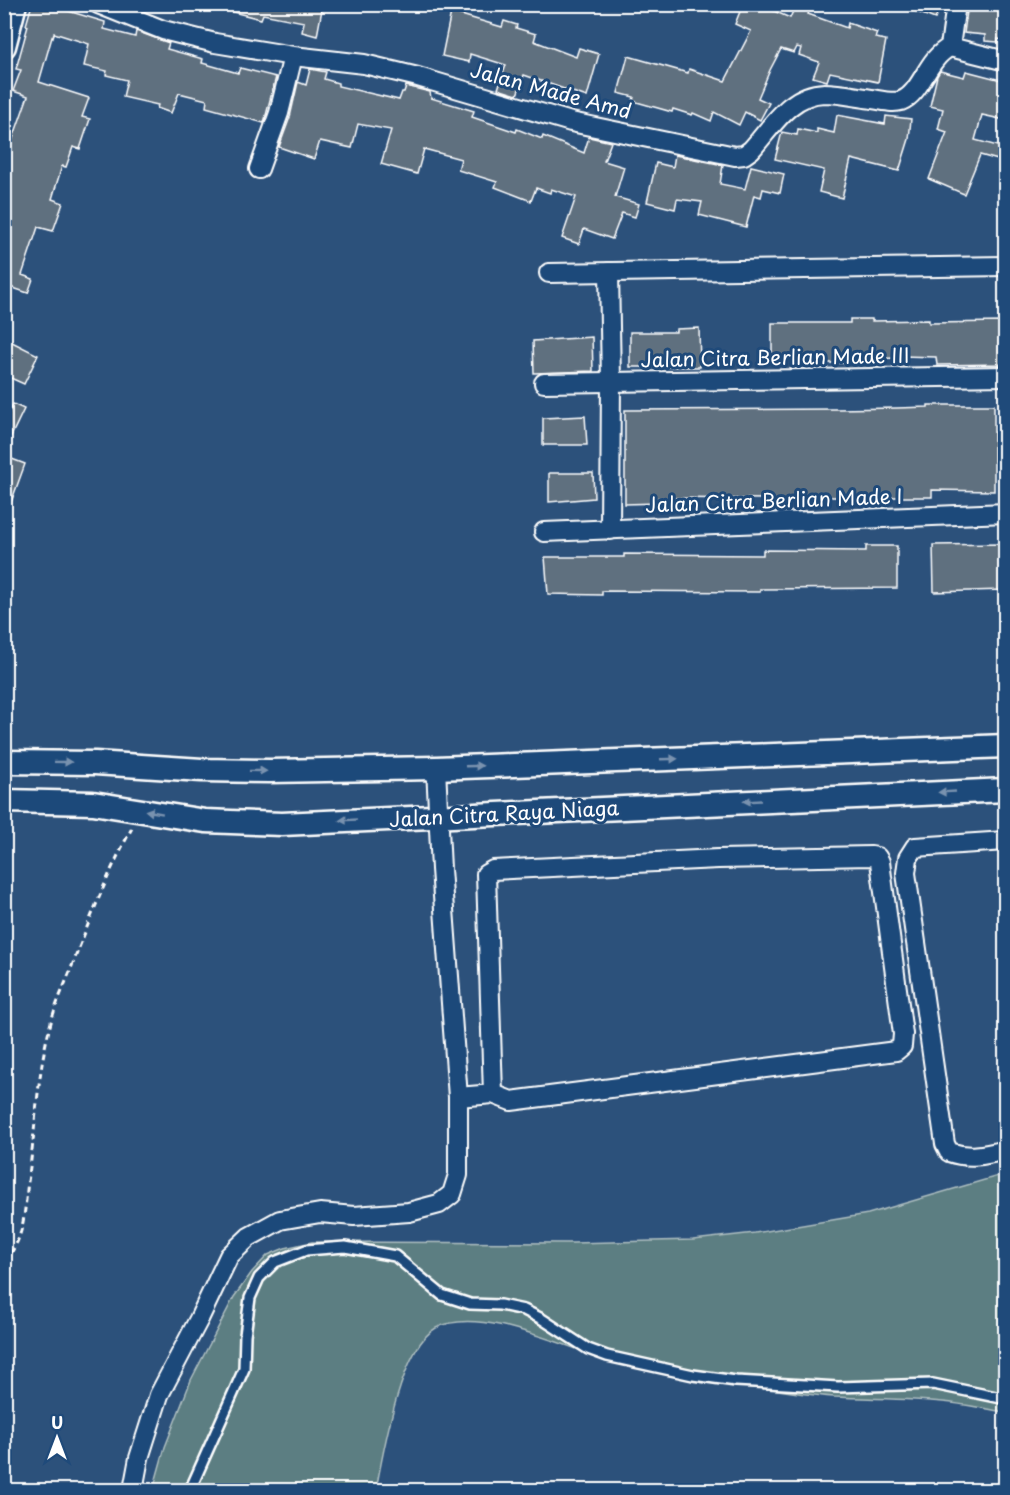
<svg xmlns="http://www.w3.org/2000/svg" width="1010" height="1495" font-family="'Playpen Sans',sans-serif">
	<rect width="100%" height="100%" fill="#2c517b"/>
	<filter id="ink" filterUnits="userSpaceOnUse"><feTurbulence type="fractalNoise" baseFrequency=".0167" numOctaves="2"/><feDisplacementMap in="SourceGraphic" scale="12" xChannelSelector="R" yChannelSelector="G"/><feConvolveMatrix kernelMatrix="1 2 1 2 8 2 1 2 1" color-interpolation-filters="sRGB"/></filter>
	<g filter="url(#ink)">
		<path fill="#5c7e82" stroke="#aebec0" stroke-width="1.5" d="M1005 1174V1412C985 1409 964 1404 943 1402 907 1398 870 1399 834 1397 809 1395 783 1391 758 1387 710 1382 661 1376 615 1362 569 1349 480 1305 436 1328 401 1347 383 1452 376 1490H153L165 1447 191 1380 234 1297 252 1272 268 1255 285 1248 312 1242 573 1243 693 1240 755 1233 868 1214Z"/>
		<g fill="#5f6f7f" stroke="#fff" stroke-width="1.5">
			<polygon points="32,4 65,10 105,22 104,29 135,37 136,31 169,43 167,49 203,59 202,63 238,73 240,68 276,77 264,123 206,107 207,100 179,93 171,113 157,108 158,105 123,97 127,80 106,75 107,71 84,66 89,44 54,33 53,38 52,37 39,82 89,98 82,117 90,119 80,149 73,147 66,167 62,166 52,199 63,203 53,231 38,227 22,275 33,279 28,293 4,285 4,149 9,150 28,96 13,91 21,70 16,69 28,26 26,25"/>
			<polygon points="222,4 323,4 317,36 302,32 304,22 263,14 261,19 221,9"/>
			<polygon points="743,4 758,4 790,18 796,4 812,4 808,14 847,28 848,23 877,33 875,38 886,40 878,82 830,72 827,81 813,77 819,62 799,55 801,48 797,47 794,53 781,49 770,70 758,98 769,103 760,120 745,112 739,125 714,112 711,121 693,113 692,115 673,109 672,112 633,101 634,97 618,93 628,56 688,73 689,69 725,81 751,31 735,24"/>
			<polygon points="901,4 941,4 935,19 901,6"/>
			<polygon points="968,4 1005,4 1005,40 998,39 998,42 985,41 985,35 964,33"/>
			<polygon points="451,12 502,27 504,21 517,25 516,28 536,34 534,41 576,57 579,48 599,54 587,97 524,75 517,95 498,89 506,65 470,54 469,62 442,56"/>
			<polygon points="310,69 326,72 324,79 338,83 338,86 399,100 402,92 404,92 406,86 430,92 431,98 474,111 472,117 516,132 517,129 542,139 543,136 584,153 589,137 611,142 604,161 624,167 615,197 639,204 635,217 622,213 612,239 584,229 579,244 562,238 576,197 551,189 550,193 536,188 531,201 495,187 497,182 458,170 461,159 424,149 417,174 381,164 391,130 358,124 352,148 320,141 314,159 279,147 290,117 298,82 306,85"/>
			<polygon points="940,71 964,77 966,71 1005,81 1005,120 982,115 975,140 1005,148 1005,162 980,155 964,194 929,179 947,132 938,129 943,109 930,106 937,76"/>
			<polygon points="837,115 885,124 886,116 911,119 909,139 899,171 851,159 842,198 819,192 824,170 775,159 782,132 797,135 798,129 817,133 817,129 834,133"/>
			<polygon points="675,155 723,165 720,184 745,189 751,166 784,174 780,193 763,189 761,197 754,195 746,227 699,215 702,202 677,199 675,209 647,202 656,163 673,167"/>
			<polygon points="850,319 872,319 872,321 929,320 929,323 1005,322 1005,364 937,365 936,357 903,356 903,358 848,359 848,363 819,363 819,357 797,358 797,355 772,356 772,323 850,323"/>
			<polygon points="699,328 700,367 630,367 630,332 676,332 676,329"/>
			<polygon points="592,337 593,371 534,373 533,341"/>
			<polygon points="4,338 38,355 24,384 4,375"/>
			<polygon points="13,404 24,409 4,451 4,422"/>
			<polygon points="928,405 994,405 994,491 932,490 932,497 825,497 825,500 794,501 767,501 767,499 658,498 658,503 625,504 625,410 837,409 897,408 928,407"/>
			<polygon points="585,416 587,445 543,445 543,418"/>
			<polygon points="4,456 25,464 6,516 4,516"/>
			<polygon points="549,473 593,473 594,498 549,502"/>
			<polygon points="1003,544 1003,590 934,592 933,545"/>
			<polygon points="866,546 897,546 897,588 760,589 760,592 602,591 602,595 548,594 545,557 624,557 624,554 763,555 763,550 866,551"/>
		</g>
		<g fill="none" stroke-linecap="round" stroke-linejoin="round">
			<defs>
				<polyline id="service" points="190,1490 244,1369 245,1335 250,1298 259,1278 275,1262 306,1250 345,1247 395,1256 442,1295 470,1304 500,1305 524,1310 542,1319 588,1349 607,1356 693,1375 736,1381 838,1387 933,1384 1006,1399"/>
				<g id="minor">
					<path d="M98 4 163 30 215 43 293 56 364 64 418 77 571 122 735 156 744 155 751 150C772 127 790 94 824 93 838 93 852 96 865 98 876 99 891 104 901 101 922 93 926 59 950 47"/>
					<polyline points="950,47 1006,61"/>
					<polyline points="950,47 956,4"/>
					<polyline points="259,169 279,113 293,56"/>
					<polyline points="609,272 611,381 610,530"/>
					<polyline points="549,273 1006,266"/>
					<polyline points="544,383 1006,376"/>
					<polyline points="544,532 1006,513"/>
					<path d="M1006 841 915 847 908 858 906 873 945 1144 949 1152C969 1159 985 1155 1006 1150"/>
					<polyline points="458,1097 493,1094 511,1101 896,1051 902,1046 903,1034 880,862 877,857 871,856 718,859 493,870 486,874 493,1094"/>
					<polyline points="133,1490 139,1458 159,1395 199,1319 229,1256 249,1237 280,1220 320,1213 354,1216 409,1212 439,1204 452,1194 458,1175 458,1097 441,869 436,768"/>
				</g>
				<g id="tertiary">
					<polyline points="4,46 15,4"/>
					<polyline points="4,762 95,763 202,770 270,771 436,768 1006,746"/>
					<polyline points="4,801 93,803 205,821 282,824 1006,790"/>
				</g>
			</defs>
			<use href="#service" stroke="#fff" stroke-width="14"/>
			<use href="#minor" stroke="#fff" stroke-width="22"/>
			<use href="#tertiary" stroke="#fff" stroke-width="27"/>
			<path stroke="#fff" stroke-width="3" stroke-dasharray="6 4.5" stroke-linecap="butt" d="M4 1261C27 1239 24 1204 29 1175 36 1125 37 1074 50 1026 55 1005 65 985 72 966 90 919 108 872 132 828"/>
			<use href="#service" stroke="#1f4a7a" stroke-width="9"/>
			<use href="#minor" stroke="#1f4a7a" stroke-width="18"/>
			<use href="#tertiary" stroke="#1f4a7a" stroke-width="22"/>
		</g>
		<defs><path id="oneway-solid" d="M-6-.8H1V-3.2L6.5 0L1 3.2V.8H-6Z" transform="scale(1.5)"/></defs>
		<g fill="#7992af">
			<use href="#oneway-solid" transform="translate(669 759) rotate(-2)"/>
			<use href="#oneway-solid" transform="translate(63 762) rotate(1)"/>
			<use href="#oneway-solid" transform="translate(474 766) rotate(-2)"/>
			<use href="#oneway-solid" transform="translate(258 771) rotate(1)"/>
			<use href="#oneway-solid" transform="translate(947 792) rotate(177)"/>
			<use href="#oneway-solid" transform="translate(752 801) rotate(177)"/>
			<use href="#oneway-solid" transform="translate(154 812) rotate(-170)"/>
			<use href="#oneway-solid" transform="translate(348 820) rotate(177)"/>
		</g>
	</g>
	<g text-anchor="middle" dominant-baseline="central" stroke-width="6" stroke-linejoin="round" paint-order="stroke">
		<g font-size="20" fill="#fff" stroke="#1f4a7a">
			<text transform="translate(551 90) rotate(15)">Jalan Made Amd</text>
			<text transform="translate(775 357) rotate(-1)">Jalan Citra Berlian Made III</text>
			<text transform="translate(774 500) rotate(-2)">Jalan Citra Berlian Made I</text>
			<text transform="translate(504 813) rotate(-3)">Jalan Citra Raya Niaga</text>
		</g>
	</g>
	<rect width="1010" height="1495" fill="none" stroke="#1f4a7a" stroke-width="24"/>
	<rect x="12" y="12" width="986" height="1471" fill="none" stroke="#fff" stroke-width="2" filter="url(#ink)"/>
	<g transform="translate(57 1438)" stroke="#1f4a7a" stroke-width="4.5" paint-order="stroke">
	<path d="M0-4.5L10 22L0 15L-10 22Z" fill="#ffffff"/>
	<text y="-9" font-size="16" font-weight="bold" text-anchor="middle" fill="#ffffff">U</text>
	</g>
</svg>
